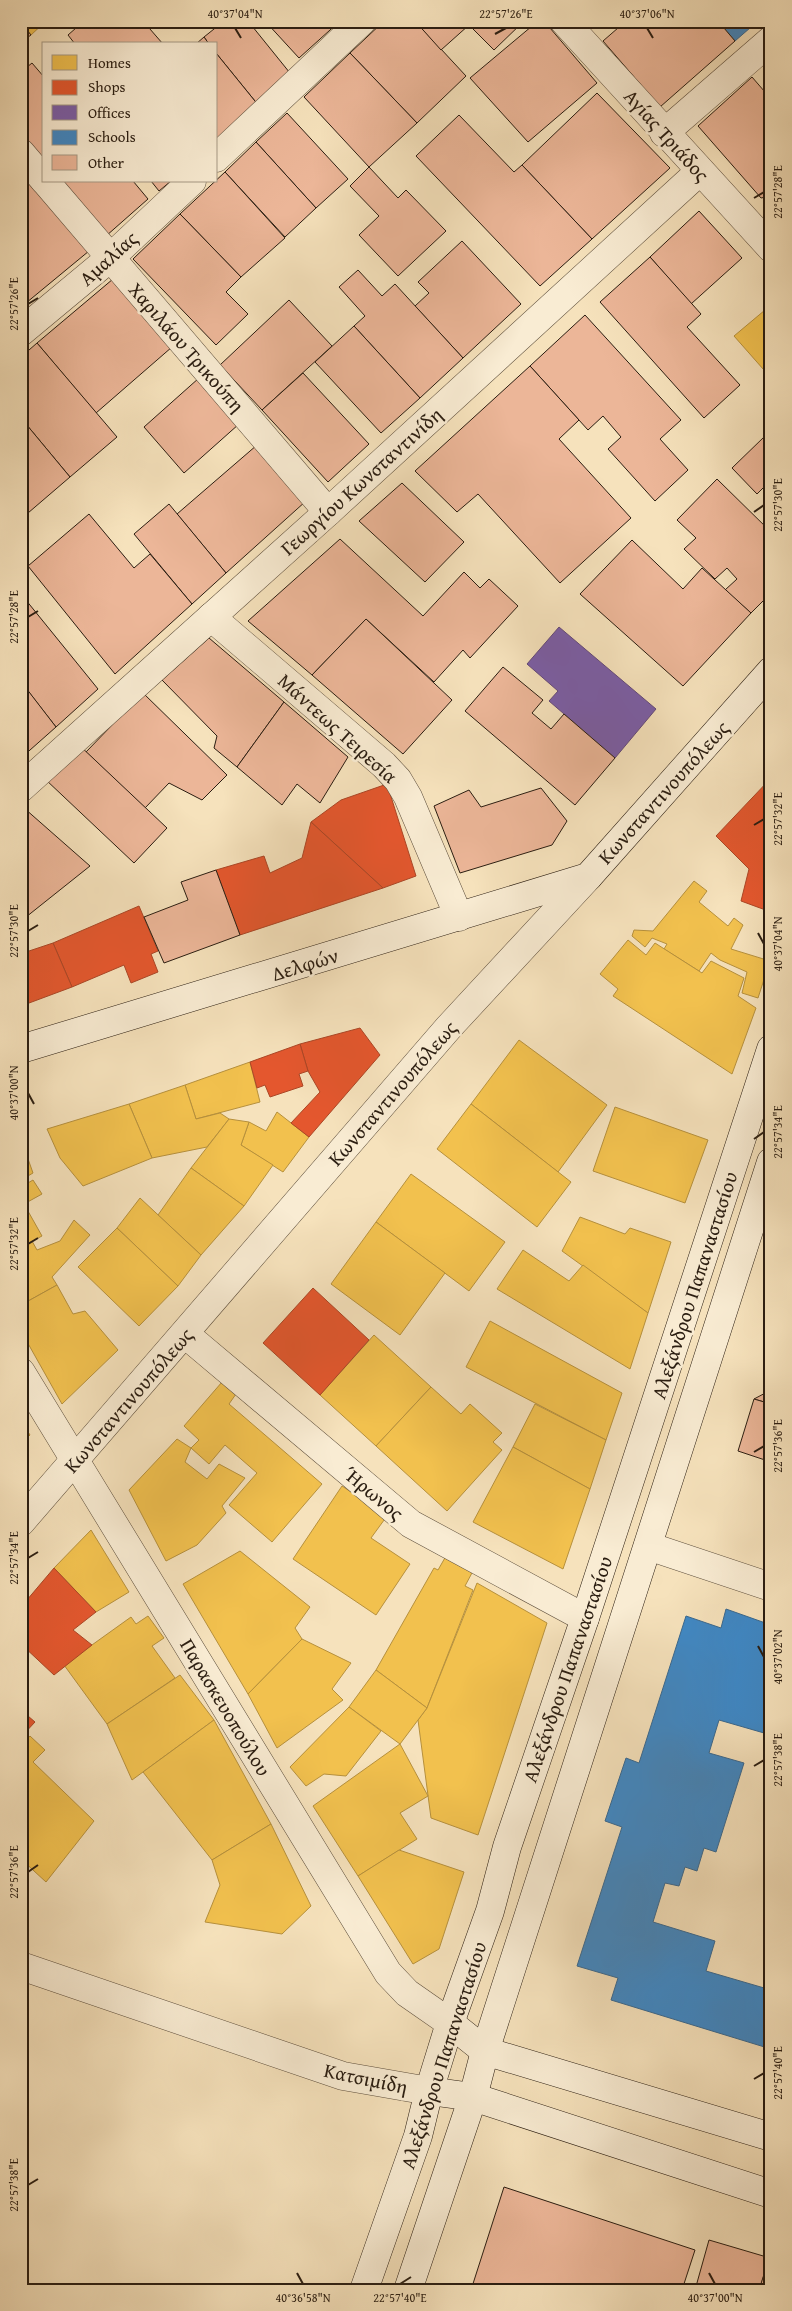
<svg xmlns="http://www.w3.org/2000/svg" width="792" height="2311" font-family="'Gentium Book Plus',serif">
	<rect width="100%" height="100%" fill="#f6e2bc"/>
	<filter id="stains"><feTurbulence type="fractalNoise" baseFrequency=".004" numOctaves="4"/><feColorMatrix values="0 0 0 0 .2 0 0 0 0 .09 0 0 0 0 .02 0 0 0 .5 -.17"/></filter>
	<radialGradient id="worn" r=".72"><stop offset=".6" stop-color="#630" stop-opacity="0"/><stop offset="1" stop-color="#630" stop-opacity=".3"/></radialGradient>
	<g fill="#f2c14e" stroke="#b6903c">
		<polygon points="21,21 46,21 31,35"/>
		<polygon points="771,305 771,378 734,336"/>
		<polygon points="694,881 707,891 699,902 728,926 734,918 743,925 731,949 770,961 758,998 742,993 747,972 720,960 711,953 699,971 664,949 667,944 652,938 645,947 632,936 634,930 653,931"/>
		<polygon points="628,940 646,955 655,943 702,973 711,961 744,978 738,996 756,1008 732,1074 613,996 618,989 600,974"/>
		<polygon points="519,1040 607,1105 558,1172 471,1104"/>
		<polygon points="250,1062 260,1102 196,1119 185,1085"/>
		<polygon points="185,1085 196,1119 220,1113 229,1119 207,1147 152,1158 129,1104"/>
		<polygon points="129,1104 152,1158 83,1186 60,1158 47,1129"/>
		<polygon points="471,1104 571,1182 537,1227 437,1149"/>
		<polygon points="615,1107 708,1140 685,1203 593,1171"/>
		<polygon points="277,1112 309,1137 283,1172 241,1145 249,1122 266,1131"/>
		<polygon points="229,1119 249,1122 241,1145 273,1165 244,1206 191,1168"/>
		<polygon points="21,1139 33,1173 21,1180"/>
		<polygon points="191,1168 244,1206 201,1255 158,1215"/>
		<polygon points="411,1174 505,1242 469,1291 376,1222"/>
		<polygon points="33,1180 42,1194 24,1204 42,1236 21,1247 21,1187"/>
		<polygon points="140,1198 201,1255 178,1286 117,1228"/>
		<polygon points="580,1217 625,1234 630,1228 671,1242 648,1313 562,1251"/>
		<polygon points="74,1220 90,1235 52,1277 57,1285 21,1305 21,1247 32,1241 37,1250 60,1241"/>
		<polygon points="376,1222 445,1273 400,1335 331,1284"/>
		<polygon points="117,1228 178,1286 139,1326 78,1267"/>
		<polygon points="523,1250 569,1281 583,1265 648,1313 630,1369 497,1289"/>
		<polygon points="57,1285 73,1314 85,1311 118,1350 62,1404 21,1331 21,1305"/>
		<polygon points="490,1321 622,1393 606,1440 466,1367"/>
		<polygon points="374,1335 431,1387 376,1446 320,1395"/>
		<polygon points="222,1382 236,1394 229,1404 322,1484 272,1542 229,1505 257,1473 225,1445 209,1464 191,1448 199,1440 184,1426"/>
		<polygon points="431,1387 461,1414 470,1404 502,1433 493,1442 502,1450 447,1511 376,1446"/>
		<polygon points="535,1404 606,1440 590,1489 513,1447"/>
		<polygon points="21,1421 30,1435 21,1444"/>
		<polygon points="177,1439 191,1448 185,1462 207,1479 219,1464 245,1478 222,1506 226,1513 197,1545 166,1561 129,1490"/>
		<polygon points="513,1447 590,1489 563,1569 473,1522"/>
		<polygon points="342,1486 387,1516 371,1538 410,1564 376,1615 293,1559"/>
		<polygon points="91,1530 129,1592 96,1612 54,1568"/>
		<polygon points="240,1551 310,1607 295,1628 302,1639 248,1694 183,1584"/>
		<polygon points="446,1556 473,1571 465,1586 473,1590 427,1708 376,1670 434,1568 438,1570"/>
		<polygon points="477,1583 547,1623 478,1835 431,1818 418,1720 427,1708"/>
		<polygon points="148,1616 164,1638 152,1646 175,1678 107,1724 64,1665 131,1617 136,1624"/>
		<polygon points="302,1639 351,1663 332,1689 343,1700 277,1748 248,1694"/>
		<polygon points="376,1670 427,1708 400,1744 349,1707"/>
		<polygon points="180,1675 214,1720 132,1780 107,1724"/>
		<polygon points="349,1707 381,1731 346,1776 324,1774 306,1786 290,1767"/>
		<polygon points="214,1720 271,1824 212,1860 143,1772"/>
		<polygon points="30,1736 45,1750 33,1762 94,1821 46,1882 21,1859 21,1746"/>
		<polygon points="400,1744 428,1796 400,1813 417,1839 358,1876 313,1806"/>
		<polygon points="271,1824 311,1906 282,1934 205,1922 220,1885 212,1860"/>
		<polygon points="399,1850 464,1872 439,1949 413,1964 358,1876"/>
	</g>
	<g fill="#e4572e" stroke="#ac4625">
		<polygon points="771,778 771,912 741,901 749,869 716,836"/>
		<polygon points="387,784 416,876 383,888 311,822 341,800"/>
		<polygon points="311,822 383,888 240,935 216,870 264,856 270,873 302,858"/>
		<polygon points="139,906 158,951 151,954 158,972 131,983 124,965 72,987 53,943"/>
		<polygon points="53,943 72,987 21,1006 21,949 23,953"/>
		<polygon points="360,1028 380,1055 309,1137 291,1123 320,1092 308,1071 300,1044"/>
		<polygon points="300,1044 308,1071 299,1074 303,1086 270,1097 265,1085 257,1088 250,1062"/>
		<polygon points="313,1288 369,1340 320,1395 263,1343"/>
		<polygon points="54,1568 96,1612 73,1630 92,1645 54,1675 21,1644 21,1607"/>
		<polygon points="21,1710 35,1722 21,1737"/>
	</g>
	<polygon fill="#7b5ea7" stroke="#634a7a" points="559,627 656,709 615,758 549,701 558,691 527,664"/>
	<g fill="#3f88c5" stroke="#39688f">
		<polygon points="718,21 758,21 735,41"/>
		<polygon points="726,1609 771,1625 771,1735 719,1720 709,1753 744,1763 716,1852 704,1848 697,1871 685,1867 679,1886 665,1883 653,1922 715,1941 706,1971 771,1990 771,2049 611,2000 618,1978 577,1966 622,1827 605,1821 626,1758 639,1763 686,1616 721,1628"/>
	</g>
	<g fill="#ecb698" stroke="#2a1d11">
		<polygon points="84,21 143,21 163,44 75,44 68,35"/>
		<polygon points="224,21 248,21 294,78 259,106 216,53 216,44 209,44 204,37"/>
		<polygon points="265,21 340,21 299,58"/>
		<polygon points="384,21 415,21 466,76 417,123 350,53"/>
		<polygon points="415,21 524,21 494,50 469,25 441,50"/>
		<polygon points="538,21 544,21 597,83 528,142 470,78"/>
		<polygon points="626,21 718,21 735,41 660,107 603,41"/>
		<polygon points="21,23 31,35 21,42"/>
		<polygon points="204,37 209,44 196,44"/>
		<polygon points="216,53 259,106 216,141"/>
		<polygon points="350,53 417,123 369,167 304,97"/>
		<polygon points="32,63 44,77 44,164 21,138 21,72"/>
		<polygon points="752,77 771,99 771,196 761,198 698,126"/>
		<polygon points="597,93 670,168 592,239 522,165"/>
		<polygon points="287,113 348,179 316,208 256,142"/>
		<polygon points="459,115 514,172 522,165 592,239 540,286 416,156"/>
		<polygon points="256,142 316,208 285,237 225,172"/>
		<polygon points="369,167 398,198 406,190 446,231 398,276 359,235 379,216 350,186"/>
		<polygon points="225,172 285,238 241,277 180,214"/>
		<polygon points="21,174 89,251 26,303 21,297"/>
		<polygon points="58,181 133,181 148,199 106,236"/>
		<polygon points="151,181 171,181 159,191"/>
		<polygon points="699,211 742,258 691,304 650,257"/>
		<polygon points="180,214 241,277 226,292 248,314 216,345 133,259"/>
		<polygon points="462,241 521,304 463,358 415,306 429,293 418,282"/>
		<polygon points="650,257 701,314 687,327 740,385 704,418 600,302"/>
		<polygon points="358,270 382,296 395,284 463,358 420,398 354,326 365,316 339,287"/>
		<polygon points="113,279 172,347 96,413 37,343"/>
		<polygon points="21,297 26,303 21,308"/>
		<polygon points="289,300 332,346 262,410 220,365"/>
		<polygon points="585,315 681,420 660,439 688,470 655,501 608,449 621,437 603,416 588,430 530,366"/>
		<polygon points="354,326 420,398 381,433 315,362"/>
		<polygon points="37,343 117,437 70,477 21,418 21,357"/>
		<polygon points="530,366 579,420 559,439 631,518 560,583 478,494 457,512 415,471"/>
		<polygon points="303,373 369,444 328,482 262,410"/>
		<polygon points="199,378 239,424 184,473 144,427"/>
		<polygon points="21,418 70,477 21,519"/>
		<polygon points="764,437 771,444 771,495 764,487 757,494 732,468"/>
		<polygon points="257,445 306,501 226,573 177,514"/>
		<polygon points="717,479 771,532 771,593 751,613 725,590 737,579 727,568 715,579 684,549 696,538 677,520"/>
		<polygon points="402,483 464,542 425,582 359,521"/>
		<polygon points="771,503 771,516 765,509"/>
		<polygon points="169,504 226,573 192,604 134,534"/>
		<polygon points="89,514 134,568 150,554 192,604 115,674 28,566"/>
		<polygon points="340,539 423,616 464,572 480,588 489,579 518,606 470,658 463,650 434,682 366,619 312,675 248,621"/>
		<polygon points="632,540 683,589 702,568 751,613 683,686 580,594"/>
		<polygon points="21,594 98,689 56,727 21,682"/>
		<polygon points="366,619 452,700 403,754 312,675"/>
		<polygon points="209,638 284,702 237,767 214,748 217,736 162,680"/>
		<polygon points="503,667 543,700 532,713 551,729 564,714 615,758 575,805 465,711"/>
		<polygon points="26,688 56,727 21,758 21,690"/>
		<polygon points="143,693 227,775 202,800 169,783 145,808 86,752"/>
		<polygon points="284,702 348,757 320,803 297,784 282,805 237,767"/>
		<polygon points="78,744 167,828 134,863 45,779"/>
		<polygon points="541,788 567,821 552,845 460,873 434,806 469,790 481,807"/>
		<polygon points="24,808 90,866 21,921 21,810"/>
		<polygon points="216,870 240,935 164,963 144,917 188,900 181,882"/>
		<polygon points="771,1390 771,1404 754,1399"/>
		<polygon points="754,1399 771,1404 771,1462 738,1451"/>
		<polygon points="504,2187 695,2250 682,2290 471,2290"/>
		<polygon points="709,2240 770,2258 759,2290 695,2290"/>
		<polygon points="771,2255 771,2290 759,2290 766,2268"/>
	</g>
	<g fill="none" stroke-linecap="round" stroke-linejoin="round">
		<defs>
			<g id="minor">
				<polyline points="664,133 771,40"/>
				<polyline points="21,153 44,180"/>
				<polyline points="216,158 362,21"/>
				<polyline points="45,181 328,512"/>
				<polyline points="21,332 110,258 192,181"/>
				<polyline points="211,617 384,765 398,780 408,797 459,917"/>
				<polyline points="21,788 328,512 699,172"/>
				<polyline points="185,1334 411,1524 585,1618"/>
				<polyline points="648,1546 771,1587"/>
			</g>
			<g id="tertiary">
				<polyline points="564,21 771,248"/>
				<polyline points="21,1372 388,1973 407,1993 450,2023"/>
				<polyline points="21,1522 449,1027 588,877"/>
				<polyline points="21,1966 343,2076 429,2091"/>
			</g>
			<g id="secondary">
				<polyline points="21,1049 588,877 771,671"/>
				<polyline points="450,2023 485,2051 771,2137"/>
				<polyline points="429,2091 473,2097 771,2194"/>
				<polyline points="364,2290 418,2136 429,2091 450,2023 490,1911 507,1847 585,1618 771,1049"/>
				<polyline points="408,2290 473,2097 485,2051 771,1162"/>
			</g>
		</defs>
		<use href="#minor" stroke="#5d4e3c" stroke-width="29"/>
		<use href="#tertiary" stroke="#5d4e3c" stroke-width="29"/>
		<use href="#secondary" stroke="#2a1d11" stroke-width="29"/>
		<use href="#minor" stroke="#f9ecd3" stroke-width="28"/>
		<use href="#tertiary" stroke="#f9ecd3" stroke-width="28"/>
		<use href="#secondary" stroke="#f9ecd3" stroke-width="28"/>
	</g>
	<path fill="none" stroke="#2a1d11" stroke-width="2" d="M235 28 241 38M647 28 653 38M495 34 506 28M754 198 764 192M28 304 38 298M754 512 764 505M28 617 38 611M754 825 764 819M28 931 38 925M758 933 764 944M28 1093 34 1104M754 1139 764 1132M28 1244 38 1238M754 1452 764 1446M28 1558 38 1552M758 1646 764 1657M754 1766 764 1760M28 1872 38 1865M754 2079 764 2073M28 2185 38 2179M297 2273 303 2284M709 2273 715 2284M400 2284 411 2277"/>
	<g text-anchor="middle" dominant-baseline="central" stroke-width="5" stroke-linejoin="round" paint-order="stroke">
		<g font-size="20" fill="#2a1d11" stroke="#f9ecd3">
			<text transform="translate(667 135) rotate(48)">Αγίας Τριάδος</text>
			<text transform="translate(108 258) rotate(-42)">Αμαλίας</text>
			<text transform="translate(187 347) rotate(49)">Χαριλάου Τρικούπη</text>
			<text transform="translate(361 481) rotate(-42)">Γεωργίου Κωνσταντινίδη</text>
			<text transform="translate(338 728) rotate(42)">Μάντεως Τειρεσία</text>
			<text transform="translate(663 792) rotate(-48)">Κωνσταντινουπόλεως</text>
			<text transform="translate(305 964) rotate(-17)">Δελφών</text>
			<text transform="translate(392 1093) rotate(-49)">Κωνσταντινουπόλεως</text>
			<text transform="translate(694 1285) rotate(-72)">Αλεξάνδρου Παπαναστασίου</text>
			<text transform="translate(128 1400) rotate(-49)">Κωνσταντινουπόλεως</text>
			<text transform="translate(374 1493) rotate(40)">Ήρωνος</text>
			<text transform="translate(567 1669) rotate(-71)">Αλεξάνδρου Παπαναστασίου</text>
			<text transform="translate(226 1707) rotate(59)">Παρασκευοπούλου</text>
			<text transform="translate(443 2055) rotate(-72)">Αλεξάνδρου Παπαναστασίου</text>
			<text transform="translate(366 2078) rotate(12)">Κατσιμίδη</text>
		</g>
	</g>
	<rect width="792" height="2311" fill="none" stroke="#f6e2bc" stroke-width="55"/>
	<rect x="42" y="42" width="175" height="140" fill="#f9ecd3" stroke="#a69985"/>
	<rect x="52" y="55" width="25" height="15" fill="#f2c14e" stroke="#a69985"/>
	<text x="88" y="68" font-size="15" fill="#2a1d11">Homes</text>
	<rect x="52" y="80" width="25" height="15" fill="#e4572e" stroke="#a69985"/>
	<text x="88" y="92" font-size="15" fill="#2a1d11">Shops</text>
	<rect x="52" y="105" width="25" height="15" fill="#7b5ea7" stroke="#a69985"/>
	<text x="88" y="118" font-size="15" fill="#2a1d11">Offices</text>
	<rect x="52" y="130" width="25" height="15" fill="#3f88c5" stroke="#a69985"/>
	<text x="88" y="142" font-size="15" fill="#2a1d11">Schools</text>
	<rect x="52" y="155" width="25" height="15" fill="#ecb698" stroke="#a69985"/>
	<text x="88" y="168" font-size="15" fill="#2a1d11">Other</text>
	<rect x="28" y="28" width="736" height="2256" fill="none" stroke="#2a1d11" stroke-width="2"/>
	<g font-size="12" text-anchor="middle" fill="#2a1d11">
		<text x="235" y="18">40°37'04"N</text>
		<text x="506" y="18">22°57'26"E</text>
		<text x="647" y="18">40°37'06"N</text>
		<text transform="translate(778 192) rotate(-90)" y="4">22°57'28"E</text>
		<text transform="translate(14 304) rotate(-90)" y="4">22°57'26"E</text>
		<text transform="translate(778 505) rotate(-90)" y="4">22°57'30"E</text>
		<text transform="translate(14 617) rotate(-90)" y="4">22°57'28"E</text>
		<text transform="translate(778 819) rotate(-90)" y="4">22°57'32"E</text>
		<text transform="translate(14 931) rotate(-90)" y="4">22°57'30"E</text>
		<text transform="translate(778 944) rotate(-90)" y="4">40°37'04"N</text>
		<text transform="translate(14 1093) rotate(-90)" y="4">40°37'00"N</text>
		<text transform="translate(778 1132) rotate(-90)" y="4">22°57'34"E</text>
		<text transform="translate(14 1244) rotate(-90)" y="4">22°57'32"E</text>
		<text transform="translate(778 1446) rotate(-90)" y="4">22°57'36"E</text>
		<text transform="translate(14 1558) rotate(-90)" y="4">22°57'34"E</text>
		<text transform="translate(778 1657) rotate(-90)" y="4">40°37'02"N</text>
		<text transform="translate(778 1760) rotate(-90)" y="4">22°57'38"E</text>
		<text transform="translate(14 1872) rotate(-90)" y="4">22°57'36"E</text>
		<text transform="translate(778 2073) rotate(-90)" y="4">22°57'40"E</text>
		<text transform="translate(14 2185) rotate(-90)" y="4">22°57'38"E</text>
		<text x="303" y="2302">40°36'58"N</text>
		<text x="400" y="2302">22°57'40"E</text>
		<text x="715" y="2302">40°37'00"N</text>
	</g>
	<rect width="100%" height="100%" filter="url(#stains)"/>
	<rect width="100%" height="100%" fill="url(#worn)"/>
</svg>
